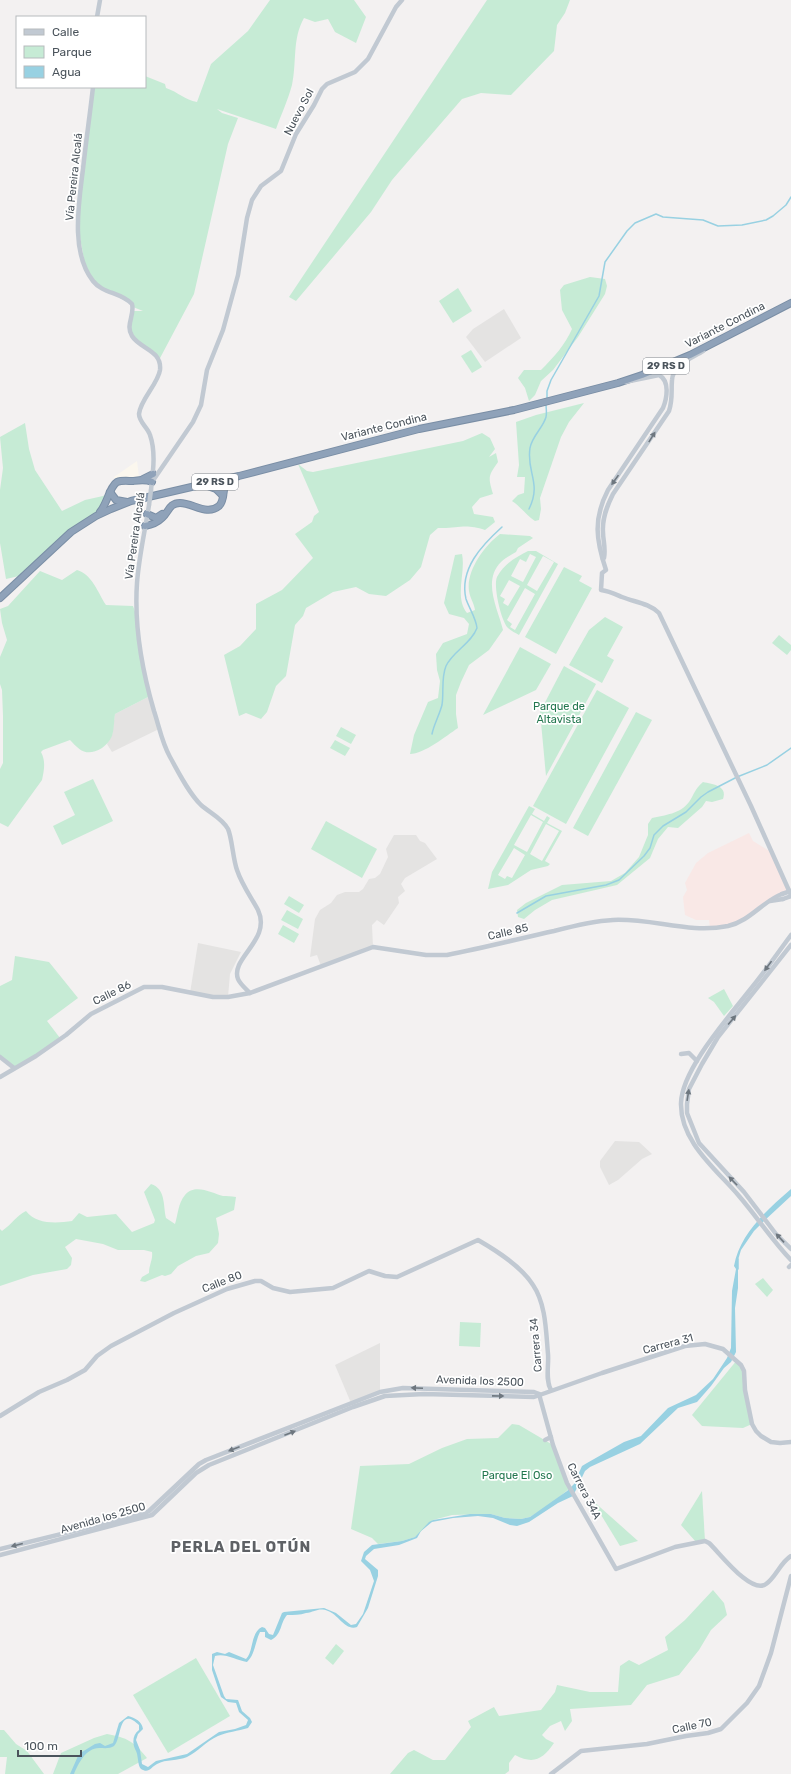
<svg xmlns="http://www.w3.org/2000/svg" width="791" height="1774" font-family="Rubik,sans-serif">
	<rect width="100%" height="100%" fill="#f3f1f1"/>
	<polygon fill="#fbf7ee" points="137,461 139,477 115,479 114,477"/>
	<g fill="#e4e3e2">
		<polygon points="504,309 521,338 485,362 466,337 473,329"/>
		<polygon points="150,696 159,729 112,752 107,744 112,735 115,714"/>
		<polygon points="394,835 416,835 420,841 425,843 437,859 405,878 401,884 405,891 398,897 399,903 384,925 377,920 372,925 373,947 321,966 317,955 310,957 315,919 320,910 331,903 337,895 345,892 359,892 363,889 369,879 375,878 380,874 388,857 386,849"/>
		<polygon points="198,943 241,952 230,974 228,997 190,993"/>
		<polygon points="615,1141 639,1142 652,1154 642,1159 618,1180 609,1185 600,1167 600,1161"/>
		<polygon points="380,1343 380,1392 351,1403 335,1365"/>
	</g>
	<polygon fill="#f9e8e6" points="749,833 753,841 771,852 790,891 782,894 736,923 710,928 709,920 696,920 685,915 683,897 687,890 685,883 696,863 708,853"/>
	<g fill="#c6ebd5" fill-rule="evenodd">
		<path d="M270 0H354L366 17 356 43 335 32 328 19 315 22 304 18C292 39 297 62 292 85 288 100 281 115 276 129L217 109 222 113 238 118 228 144 194 294 159 360 142 345 130 331 132 311H143L133 307 131 304 96 285 85 265 77 221 92 87H145V76L165 84 166 88C178 92 185 100 197 102L211 64 248 31Z"/>
		<polygon points="487,0 570,0 565,13 557,25 554,51 511,95 481,93 462,99 392,180 371,212 296,301 289,297"/>
		<path d="M590 277 605 279 607 286 605 294 578 337 553 370 541 381 535 395 529 401 525 388 518 378 524 370H541C554 357 565 345 572 329L562 310 560 290 564 285Z"/>
		<polygon points="458,288 472,311 453,323 439,301"/>
		<polygon points="471,350 482,367 472,373 461,356"/>
		<path d="M584 403 569 422 561 437 540 498 541 509 539 520 535 521C526 515 521 507 512 501L518 495 524 493 525 477H517L519 465 516 422 536 415Z"/>
		<polygon points="25,423 29,449 35,470 62,511 85,500 103,496 110,492 96,516 56,542 19,576 6,579 0,543 0,490 3,468 0,437"/>
		<path d="M482 433 490 438 495 449 489 457 496 453 498 462C488 476 488 477 493 494L480 498 472 507 474 514 493 517 495 522 485 530C464 523 458 529 438 528L430 535 421 567 410 580 386 596 369 594 356 587 333 592 306 608 303 616 295 625 286 676 276 686 267 712 261 719 246 713 239 716 224 655 240 646 256 629V604L282 590 313 558 295 534 312 522 314 516 319 512 298 464 307 471 313 472 463 441Z"/>
		<path d="M500 534 530 536 533 538 518 548 516 552C511 555 505 558 501 562 482 581 498 609 503 630L489 650 469 665 461 682 456 695V714L458 728C446 736 424 754 410 754L414 735 428 702 438 698 440 681 437 670 436 654 443 643 467 634 469 624 464 618 449 614 444 603 455 555 462 554C466 573 454 597 467 613L475 610C474 603 470 598 469 591 466 571 484 546 500 534Z"/>
		<path d="M528 551H536L558 564 519 635C516 633 511 631 508 628 501 621 493 586 497 577 504 564 516 557 528 551ZM530 554 536 557 523 582 511 576 520 559 526 562ZM543 556 554 562 537 591 527 585ZM509 580 520 586 508 606 503 603 505 599 500 596ZM525 588 535 594 515 630 510 627 512 624 507 620Z"/>
		<polygon points="564,567 582,576 579,581 592,588 556,654 525,637"/>
		<path d="M77 570C92 574 98 593 106 605L133 606 138 620 140 643 150 696 115 714C114 721 114 730 112 736 110 741 106 745 102 748 87 757 80 751 70 740L43 750 41 752C46 761 44 771 42 780L8 827 0 823V769L3 763V716L2 690 0 684V657L7 640 2 623 0 609 8 606 40 571 62 580Z"/>
		<polygon points="605,617 623,627 607,656 614,660 602,683 569,665 589,630"/>
		<polygon points="779,635 791,645 791,650 787,655 772,643"/>
		<polygon points="520,647 551,664 536,690 483,715"/>
		<polygon points="564,666 596,684 546,776 540,712"/>
		<polygon points="597,690 629,708 566,824 533,806"/>
		<polygon points="636,712 652,720 588,836 573,828"/>
		<polygon points="341,727 356,735 351,744 336,736"/>
		<polygon points="335,740 350,748 345,756 330,748"/>
		<polygon points="93,779 113,821 62,845 53,826 75,815 64,792"/>
		<path d="M703 782C713 784 728 786 723 799L712 802 706 801 702 807 678 828 668 827 658 839 650 858 617 885 552 900 535 910 524 919 518 917 517 910 526 903 562 885 611 881 625 873 639 857 648 835V824L652 818C665 815 680 814 689 802 695 793 694 790 703 782Z"/>
		<path d="M529 806 535 809 532 814 544 821 547 816 550 818 547 823 562 831 545 861 550 864 548 866 531 870 508 885 488 889 492 872ZM531 815 543 822 527 852 514 845ZM546 824 559 831 542 861 530 854ZM514 848 525 855 512 878 507 876 505 879 498 875Z"/>
		<polygon points="326,821 377,849 362,878 311,849"/>
		<polygon points="289,896 304,905 299,913 284,904"/>
		<polygon points="287,910 303,919 298,929 281,920"/>
		<polygon points="283,925 299,934 294,943 278,934"/>
		<polygon points="15,956 49,962 78,998 47,1021 60,1038 37,1054 14,1067 0,1055 0,986 12,980"/>
		<polygon points="724,989 733,1006 724,1016 714,1002 708,998"/>
		<path d="M151 1184C166 1189 163 1205 166 1218L175 1224C178 1215 178 1203 185 1195 195 1183 212 1193 223 1196 227 1196 231 1196 236 1197L234 1210 216 1218 219 1234 218 1243 209 1253 196 1256 178 1266 171 1274 165 1276 162 1275 145 1282 140 1281 142 1277 149 1273C149 1265 153 1260 152 1252L144 1250H118L103 1244 76 1239 65 1247 72 1258 71 1265 67 1269 33 1275 0 1286V1229L2 1231C12 1224 16 1216 26 1211 36 1225 58 1223 72 1221L79 1213 87 1217 116 1214 132 1232 154 1223 155 1220 144 1192Z"/>
		<polygon points="763,1278 773,1290 767,1297 755,1284"/>
		<polygon points="460,1322 481,1323 480,1347 459,1346"/>
		<polygon points="737,1360 741,1365 752,1424 743,1428 702,1426 692,1415"/>
		<polygon points="512,1424 519,1425 553,1445 570,1488 552,1503 530,1517 521,1519 505,1518 491,1514 452,1515 433,1520 415,1537 402,1541 378,1544 372,1538 351,1529 360,1466 409,1464 442,1448 467,1439 498,1438"/>
		<polygon points="702,1491 705,1541 696,1542 681,1525"/>
		<polygon points="592,1500 638,1541 620,1546"/>
		<path d="M713 1590 724 1603 727 1615 711 1630 699 1650 679 1675 647 1685 631 1705 570 1709 572 1721 565 1731 561 1721 550 1726 542 1735 546 1739 554 1743C543 1759 534 1765 515 1755L509 1763V1771L505 1774H390L408 1753 414 1750 433 1760H445L471 1727 468 1721 494 1707 499 1716 541 1710 555 1692 557 1685 590 1692H618L620 1666 629 1660 639 1665 668 1650 665 1637 685 1620Z"/>
		<polygon points="336,1644 344,1651 333,1665 325,1658"/>
		<polygon points="196,1658 230,1716 168,1753 133,1695"/>
		<polygon points="0,1730 4,1730 16,1744 27,1751 44,1774 5,1774 7,1757 0,1757"/>
		<path d="M107 1734C128 1738 133 1741 147 1758L118 1774H53L61 1753 94 1738Z"/>
	</g>
	<path fill="#98d1e2" d="M791 1189V1196L764 1221 754 1231 741 1250 738 1260V1288L735 1308 736 1352 731 1362 724 1368 711 1386 697 1402 678 1408 640 1444 590 1467 585 1471 573 1496 558 1503 529 1522 517 1526 510 1525 493 1518 478 1516 453 1518 432 1522 421 1531 417 1538 399 1545 374 1549 366 1556 365 1559 378 1570V1576L368 1608 357 1627C345 1631 339 1615 328 1611 319 1607 315 1612 306 1613 300 1615 294 1615 287 1615 280 1623 282 1635 271 1640L265 1637V1632H260C255 1642 255 1655 247 1662 236 1660 225 1653 215 1656L213 1665 224 1696 226 1699 238 1700 242 1711 250 1718 252 1722 248 1728C238 1731 227 1732 218 1736 206 1741 198 1752 187 1757 178 1761 166 1759 157 1764 151 1767 149 1774 141 1769 137 1765 139 1755 135 1749 132 1742 133 1734 139 1730V1725C118 1705 122 1739 114 1746 110 1749 104 1748 99 1748 86 1748 78 1764 74 1774H70L78 1756 82 1752 95 1744 100 1743 105 1746 113 1743 119 1723 128 1716C135 1718 142 1721 143 1729L138 1734 136 1740 140 1750 142 1764 148 1767 156 1761 187 1754 219 1732 235 1729 246 1725 248 1720 239 1712 236 1703 228 1702 221 1697 212 1670V1654L217 1652 225 1654 229 1652 246 1659C254 1651 250 1633 262 1627L265 1628 269 1634 273 1635 282 1613 284 1612 324 1608 336 1613 351 1625 356 1624 363 1614 374 1581 370 1570 361 1561 364 1552 372 1545 402 1541 415 1537 429 1522 433 1520 470 1514H491L505 1518 521 1519 530 1517 567 1491 574 1484 582 1466 587 1463 624 1442 641 1436 668 1408 696 1395 713 1379 727 1358 731 1348 732 1291 736 1269 734 1266C740 1233 767 1210 791 1189Z"/>
	<g fill="none" stroke-linecap="round" stroke-linejoin="round">
		<g stroke="#98d1e2" stroke-width="1.5">
			<polyline points="547,399 547,391 551,380 599,296 605,262 627,231 635,223 656,214 663,217 703,220 718,226 742,225 766,220 773,216 786,205 791,197"/>
			<path d="M529 509C542 483 526 472 530 448 532 436 543 428 546 417 547 413 546 408 546 404"/>
			<path d="M432 734C434 724 439 716 442 705 444 692 441 678 446 666 453 651 471 644 477 628 476 618 469 608 466 599 459 569 482 545 502 527"/>
			<polyline points="517,913 546,896 606,885 619,880 644,856 650,848 654,835 663,826 686,812 701,797 708,792 737,777 767,765 791,748"/>
			<polyline points="738,1259 738,1269"/>
			<polyline points="734,1295 736,1283"/>
		</g>
		<defs>
			<g id="highway">
				<polyline points="143,479 153,474"/>
				<polyline points="205,485 216,489 223,496"/>
				<polyline points="110,492 116,500 127,502"/>
				<path d="M100 512C107 504 110 486 117 482 122 480 128 481 133 481 140 480 146 479 152 482"/>
				<polyline points="147,514 156,518 162,514"/>
				<path d="M145 526C151 525 157 523 162 518 169 512 169 503 180 503 193 503 207 516 219 506 227 498 219 486 232 479"/>
				<polyline points="0,598 71,532 96,516 111,509 131,501 239,476 419,429 514,410 618,383 642,375 690,355 791,303"/>
			</g>
		</defs>
		<use href="#highway" stroke="#7a8ea5" stroke-width="8"/>
		<g stroke="#c1c9d2" stroke-width="4.5">
			<polyline points="97,17 100,0"/>
			<path d="M93 87C90 114 86 141 83 169 79 202 70 252 93 281 103 294 121 292 132 304 135 315 125 325 132 336 140 349 162 350 160 370 158 384 140 400 139 414 139 422 148 428 150 435 156 452 153 472 151 490"/>
			<path d="M625 382 659 375C670 381 667 398 663 408L608 490C593 519 596 540 606 570L602 573 601 590C609 591 615 594 622 597 634 602 649 603 659 613L751 806 791 895"/>
			<polyline points="152,482 193,422 201,405 207,370 223,330 238,275 247,218 252,200 261,186 281,171 296,134 314,105 322,89 327,84 355,72 368,59 396,7 402,0"/>
			<path d="M149 505C145 531 139 556 137 583 134 626 142 670 154 711 159 726 162 743 170 757 179 773 188 792 201 805 210 813 222 818 228 829 232 838 233 859 237 870 242 885 251 897 258 910 272 940 230 958 238 979 240 984 246 989 250 993"/>
			<path d="M603 559 604 558C606 549 603 540 603 532 602 518 607 506 613 494L669 411C673 399 671 391 672 380 673 364 692 358 703 351"/>
			<polyline points="770,901 783,899"/>
			<path d="M791 935C777 954 764 973 749 991 728 1018 682 1069 681 1103 680 1142 717 1170 739 1196 757 1217 772 1240 791 1260"/>
			<polyline points="791,945 718,1037 702,1064 689,1089 687,1104 687,1113 699,1143 744,1192 776,1234 791,1249"/>
			<polyline points="681,1054 689,1053 697,1061"/>
			<polyline points="0,1057 14,1068"/>
			<path d="M0 1077 36 1056 66 1035 91 1014 144 987H162L213 997H228L250 993 373 947 426 955H447C483 948 518 939 554 931 573 926 593 921 613 920 653 918 688 934 728 926 750 921 763 901 782 894"/>
			<polyline points="789,1267 791,1265"/>
			<path d="M539 1394 553 1445 567 1483 616 1569 675 1547 705 1541 709 1543C719 1552 751 1595 766 1584 776 1577 780 1563 791 1556"/>
			<path d="M0 1416 39 1392 67 1380 85 1370 97 1356 111 1346 174 1313 227 1289 255 1281H261L273 1288 290 1292 333 1288 369 1271 385 1276 397 1277 478 1240C497 1251 521 1266 533 1285 546 1304 546 1332 548 1354 549 1365 545 1380 551 1390"/>
			<polyline points="545,1440 551,1437"/>
			<polyline points="0,1549 143,1514 149,1511 199,1464 206,1460 380,1392 403,1388 534,1392 539,1394"/>
			<polyline points="0,1555 152,1515 196,1473 209,1465 353,1407 385,1396 424,1394 534,1397 602,1373 685,1346 705,1344 723,1349 741,1365 744,1371 745,1390 752,1424 756,1431 761,1436 771,1442 780,1443 791,1442"/>
			<polyline points="551,1774 581,1751 647,1744 686,1736 708,1733 721,1729 747,1703 759,1686 771,1653 791,1576"/>
		</g>
		<use href="#highway" stroke="#8fa2b9" stroke-width="6"/>
		<g stroke="#c1c9d2" stroke-width="4.5">
			<polyline points="149,505 151,490"/>
			<polyline points="782,894 791,891"/>
			<polyline points="783,899 791,896"/>
		</g>
	</g>
	<defs><path id="oneway-solid" d="M-6-.8H1V-3.2L6.5 0L1 3.2V.8H-6Z"/></defs>
	<g fill="#6e777f">
		<use href="#oneway-solid" transform="translate(652 437) rotate(-58)"/>
		<use href="#oneway-solid" transform="translate(615 480) rotate(125)"/>
		<use href="#oneway-solid" transform="translate(768 966) rotate(126)"/>
		<use href="#oneway-solid" transform="translate(732 1020) rotate(-50)"/>
		<use href="#oneway-solid" transform="translate(688 1095) rotate(-81)"/>
		<use href="#oneway-solid" transform="translate(733 1181) rotate(-134)"/>
		<use href="#oneway-solid" transform="translate(780 1238) rotate(-133)"/>
		<use href="#oneway-solid" transform="translate(417 1388) rotate(-178)"/>
		<use href="#oneway-solid" transform="translate(498 1396) rotate(1)"/>
		<use href="#oneway-solid" transform="translate(290 1433) rotate(-21)"/>
		<use href="#oneway-solid" transform="translate(234 1449) rotate(159)"/>
		<use href="#oneway-solid" transform="translate(17 1545) rotate(166)"/>
	</g>
	<g text-anchor="middle" dominant-baseline="central" stroke-width="3.5" stroke-linejoin="round" paint-order="stroke">
		<g fill="#fff" stroke="#81878d" stroke-width="1">
			<rect x="643" y="358" width="46" height="16" rx="3"/>
			<rect x="192" y="474" width="46" height="16" rx="3"/>
		</g>
		<g font-size="10" font-weight="bold" fill="#4b545c">
			<text x="666" y="366">29 RS D</text>
			<text x="215" y="482">29 RS D</text>
		</g>
		<g font-size="11" fill="#4b545c" stroke="#fff">
			<text transform="translate(299 112) rotate(-62)">Nuevo Sol</text>
			<text transform="translate(74 177) rotate(-84)">Vía Pereira Alcalá</text>
			<text transform="translate(725 325) rotate(-27)">Variante Condina</text>
			<text transform="translate(384 427) rotate(-14)">Variante Condina</text>
			<text transform="translate(135 536) rotate(-82)">Vía Pereira Alcalá</text>
			<text transform="translate(508 932) rotate(-13)">Calle 85</text>
			<text transform="translate(112 993) rotate(-26)">Calle 86</text>
			<text transform="translate(222 1282) rotate(-21)">Calle 80</text>
			<text transform="translate(668 1344) rotate(-15)">Carrera 31</text>
			<text transform="translate(536 1345) rotate(-95)">Carrera 34</text>
			<text transform="translate(480 1381) rotate(2)">Avenida los 2500</text>
			<text transform="translate(584 1491) rotate(63)">Carrera 34A</text>
			<text transform="translate(103 1518) rotate(-16)">Avenida los 2500</text>
			<text transform="translate(692 1726) rotate(-12)">Calle 70</text>
		</g>
		<g font-size="11" fill="#23774f" stroke="#fff">
			<text x="559" y="706">Parque de<tspan x="559" dy="13">Altavista</tspan></text>
			<text x="517" y="1475">Parque El Oso</text>
		</g>
		<g font-size="15" font-weight="bold" letter-spacing="1" fill="#5e6165" stroke="#fff">
			<text x="241" y="1547">PERLA DEL OTÚN</text>
		</g>
	</g>
	<rect x="16" y="16" width="130" height="72" fill="#ffffff" stroke="#b7bbbe"/>
	<rect x="24" y="29" width="20" height="6" fill="#c1c9d2" stroke="#b7bbbe"/>
	<text x="52" y="36" font-size="12" fill="#4b545c">Calle</text>
	<rect x="24" y="46" width="20" height="12" fill="#c6ebd5" stroke="#b7bbbe"/>
	<text x="52" y="56" font-size="12" fill="#4b545c">Parque</text>
	<rect x="24" y="66" width="20" height="12" fill="#98d1e2" stroke="#b7bbbe"/>
	<text x="52" y="76" font-size="12" fill="#4b545c">Agua</text>
	<path d="M18 1750v6h63v-6" fill="none" stroke="#4b545c" stroke-width="2"/>
	<text x="24" y="1750" font-size="12" fill="#4b545c" stroke="#ffffff" stroke-width="3" paint-order="stroke">100 m</text>
</svg>
